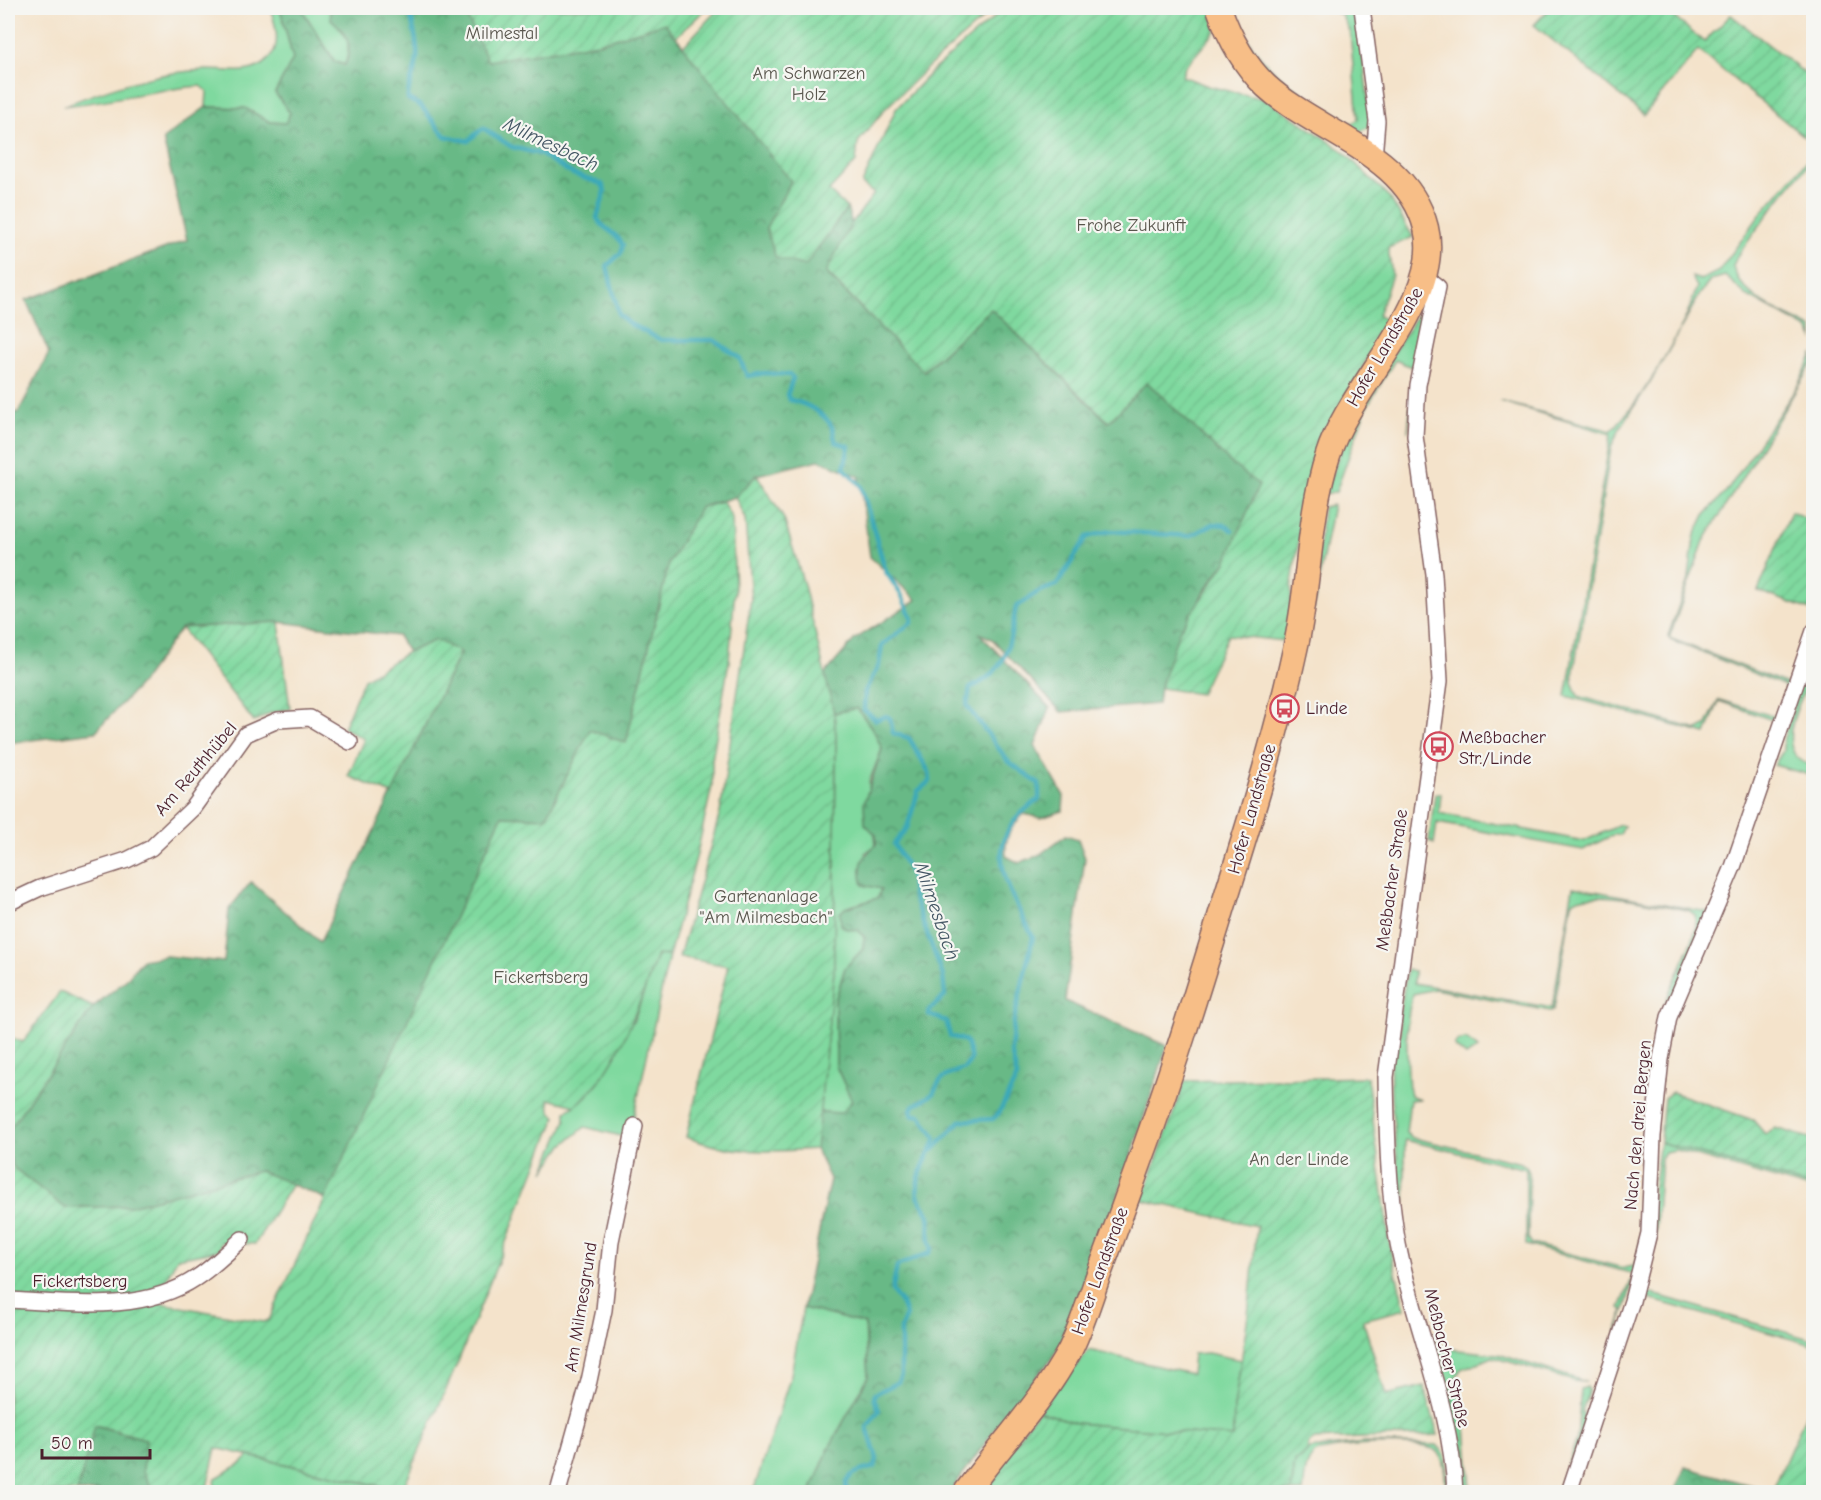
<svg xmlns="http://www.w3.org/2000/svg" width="1821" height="1500" font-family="'Comic Neue',sans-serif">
	<defs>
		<pattern id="forest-crowns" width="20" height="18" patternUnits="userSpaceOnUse" patternTransform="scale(1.5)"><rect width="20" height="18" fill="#67b986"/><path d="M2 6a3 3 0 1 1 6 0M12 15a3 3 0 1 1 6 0" fill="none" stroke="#57966e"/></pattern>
		<pattern id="garden-furrows" width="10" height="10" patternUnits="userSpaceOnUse" patternTransform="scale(1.5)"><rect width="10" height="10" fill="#7fd99f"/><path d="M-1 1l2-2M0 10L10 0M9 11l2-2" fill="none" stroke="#6fba89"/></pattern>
	</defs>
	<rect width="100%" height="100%" fill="#f6f6f2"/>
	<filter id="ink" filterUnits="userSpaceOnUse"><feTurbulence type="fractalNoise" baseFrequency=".0167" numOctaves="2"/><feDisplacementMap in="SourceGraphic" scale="12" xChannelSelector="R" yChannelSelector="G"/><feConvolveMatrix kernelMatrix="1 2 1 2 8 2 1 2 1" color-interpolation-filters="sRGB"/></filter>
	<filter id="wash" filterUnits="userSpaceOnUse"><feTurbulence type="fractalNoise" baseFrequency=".008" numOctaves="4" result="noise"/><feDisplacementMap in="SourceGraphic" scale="24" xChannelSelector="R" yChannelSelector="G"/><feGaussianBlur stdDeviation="1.35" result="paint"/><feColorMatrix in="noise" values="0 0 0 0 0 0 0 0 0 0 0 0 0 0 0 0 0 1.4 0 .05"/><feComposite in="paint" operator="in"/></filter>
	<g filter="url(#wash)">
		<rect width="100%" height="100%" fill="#f4e3cb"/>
		<g fill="#7fd99f" stroke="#647c65" stroke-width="1.5">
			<path d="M270 8H280L293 59 275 93 290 113 286 123 270 122 245 108 206 107 207 91 201 86C154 89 109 102 63 106 109 88 157 71 208 70 225 70 246 75 262 65 283 51 277 28 270 8Z"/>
			<path d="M301 8H330L331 19C349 34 352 43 345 65L335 62Z"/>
			<path d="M1228 8H1234C1250 66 1304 95 1352 124L1358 119 1350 33 1341 14 1323 8H1357L1371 125 1356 135 1287 91 1252 58Z"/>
			<path d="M1813 154V159L1784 193 1737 256 1733 266C1741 299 1786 314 1813 329V338L1808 329 1746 295 1725 276 1711 280 1700 294 1655 374 1619 430 1611 448 1572 682 1578 696 1698 730 1706 726 1718 701 1720 700 1776 717 1780 713 1778 722 1719 701 1706 734 1566 696 1611 434 1499 401 1611 431C1643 399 1684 331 1697 287L1692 277 1701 280 1719 271 1762 212Z"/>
			<polygon points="1430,296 1408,432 1414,368 1395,360 1366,408 1336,492 1324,494 1358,406"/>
			<polygon points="1813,354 1813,362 1704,541 1669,638 1790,685 1787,690 1783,685 1670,640 1668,636 1689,577 1694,538 1705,515 1729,488 1797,387"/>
			<polygon points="1333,505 1313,610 1323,507"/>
			<path d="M1813 642C1813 651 1815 662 1813 670 1804 698 1767 753 1813 766V776L1774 765 1783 751V741Z"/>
			<polygon points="857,708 874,731 882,749 869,782 876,845 865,853 875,887 881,889 878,898 845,908 847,929 858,930 864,937 863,949 845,968 835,1001 836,1066 852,1101 842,1113 819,1112 834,971 836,737 834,713"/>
			<polygon points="1437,793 1441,793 1439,813 1584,841 1620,825 1624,826 1620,835 1615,834 1583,850 1437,823 1434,844 1429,841 1435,794"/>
			<path d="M1573 887 1708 912 1665 1018 1654 1078 1649 1143C1649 1131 1647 1128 1635 1125H1643L1647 1122 1658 1031 1666 1001 1692 941 1696 928 1695 915 1688 910C1665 906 1588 886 1572 903L1554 1009 1550 1011 1435 989 1413 994C1403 1024 1408 1061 1409 1092L1412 1096 1421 1099 1410 1100 1406 1133 1413 1138 1521 1163 1527 1167 1529 1173 1528 1238 1532 1244 1623 1268 1634 1266 1639 1253 1649 1154C1652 1223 1633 1287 1611 1352L1623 1310 1620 1308 1634 1274 1526 1245V1169L1405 1140V1202L1401 1198 1391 1097 1390 1055 1401 1033 1399 1017 1407 970 1414 971V983L1552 1008Z"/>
			<polygon points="657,955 669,956 629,1138 585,1127 563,1145 544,1172 566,1120 566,1111 575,1106 634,1020"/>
			<polygon points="1466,1039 1478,1048 1466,1056 1454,1046 1457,1041"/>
			<polygon points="1660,1142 1813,1187 1813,1190 1676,1150 1665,1152 1661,1159 1656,1230 1644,1289 1646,1292 1813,1340 1813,1345 1638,1296"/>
			<polygon points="803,1308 865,1324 868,1377 829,1448 811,1492 753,1492 791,1375"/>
			<polygon points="1426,1334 1448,1349 1498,1354 1586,1382 1574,1381 1493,1357 1461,1369 1455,1379 1466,1426 1471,1492 1459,1492 1441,1363 1436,1345"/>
			<polygon points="1089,1350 1191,1374 1193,1354 1208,1353 1241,1360 1234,1408 1233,1437 1076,1423 1038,1411"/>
			<path d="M1587 1387 1589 1390 1582 1411C1591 1426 1568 1476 1561 1492H1557L1577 1439 1581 1389Z"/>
			<path d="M1364 1443 1437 1445 1445 1454 1449 1492H1446C1445 1480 1446 1463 1438 1452 1428 1440 1328 1444 1315 1454 1304 1462 1305 1480 1303 1492H1291L1295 1462 1310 1449Z"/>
			<polygon points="249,1456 396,1490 396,1492 213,1492 216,1478 242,1463"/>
		</g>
		<g fill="url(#forest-crowns)" stroke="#586c58" stroke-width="1.5">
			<path d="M280 8H301L335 62 345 65C353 45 347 33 331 19L330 8H463L488 61 598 43 665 23 792 181 766 228 805 265 847 208 852 223 826 273 924 371 991 309 1108 422 1147 382 1232 464 1260 485 1226 562 1203 593 1160 687 1158 704 1061 712 992 639 979 633 1050 708 1035 746 1064 796 1063 811 1041 818 1024 814C1011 826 1004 838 1006 856L1019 863 1039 855 1066 835 1078 839 1085 858 1065 1001 1167 1046 1081 1311 1052 1358 1001 1421 950 1492H811L829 1448 868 1377 865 1324 803 1308 830 1179 816 1149 819 1112 841 1113 852 1101 836 1066 835 1001 845 968 863 949 864 937 858 930 847 929 841 925 840 913 845 908 878 898 881 889 863 885C858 867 861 857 876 845V835L865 824 864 803 882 749 874 731 857 708 834 713 824 675 855 639 917 600 870 557 859 476 819 460 757 475 735 497 701 507 669 563 626 744 590 730 546 818 502 816 326 1199 260 1171 131 1206 65 1208 14 1168 8 1154V1131L93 1007 126 980 142 960 166 956 224 962 229 909 251 882 320 942 460 653 436 640 408 652 398 636 279 622 181 628 141 683 95 732 8 743V411L18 413 49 353 26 300 187 240 163 139 206 107 245 108 270 122 286 123 290 113 275 93 293 59Z"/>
			<polygon points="94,1425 146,1439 143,1471 154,1492 77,1492"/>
			<polygon points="1685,1467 1772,1491 1772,1492 1674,1492"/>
		</g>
		<g fill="url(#garden-furrows)" stroke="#647c65" stroke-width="1.5">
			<polygon points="463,8 707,8 676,37 665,23 598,43 488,61"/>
			<polygon points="719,8 995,8 929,66 885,109 858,142 856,162 829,191 847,208 805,266 776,258 766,228 791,181 683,47"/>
			<polygon points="1005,8 1212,8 1216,31 1185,67 1182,76 1208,86 1268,100 1342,150 1390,198 1413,237 1388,248 1392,275 1378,315 1387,321 1331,429 1308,485 1291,589 1293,642 1228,635 1200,694 1160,688 1179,631 1226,562 1259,485 1232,464 1147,382 1109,422 991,309 923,371 826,272 852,223 874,194 862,184 896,109 933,70"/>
			<polygon points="1550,8 1663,8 1704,42 1731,15 1813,80 1813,144 1698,50 1644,115 1534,25"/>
			<path d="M757 475 784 519 804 585 834 713 836 737 834 971 816 1149C772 1152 728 1154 686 1137L728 966 679 957 720 813 751 599 745 519 735 497Z"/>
			<path d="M723 502 732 519 735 589 729 662 712 760V786L696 858 669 956 657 955C640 1002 616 1076 575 1106L549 1099 550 1110 556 1117 458 1362 402 1491 216 1448 206 1492H154L143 1471 146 1439 95 1425 77 1492H8V1154L14 1168 65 1208 131 1206 260 1171 292 1184 255 1244 221 1242 219 1250 177 1258 155 1302 263 1322 269 1320 502 816 546 818 590 730 626 743 669 563 701 507Z"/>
			<polygon points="1791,512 1813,522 1813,611 1758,591"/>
			<polygon points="279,622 290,709 270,713 254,722 181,628"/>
			<polygon points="436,640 460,652 392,794 348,776 364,739 343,728 364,679 408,652"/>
			<polygon points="60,992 93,1007 8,1131 8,1041 10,1038 23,1042"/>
			<polygon points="1367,1077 1391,1253 1405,1309 1363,1320 1386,1395 1424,1386 1438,1435 1313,1440 1309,1443 1307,1452 1295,1462 1291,1492 978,1492 1038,1411 1076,1423 1233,1437 1234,1408 1248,1315 1257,1226 1142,1200 1185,1081"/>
			<polygon points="1672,1092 1753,1120 1765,1134 1775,1128 1813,1139 1813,1187 1660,1142 1664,1098"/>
			<polygon points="1810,1405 1814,1406 1813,1492 1772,1492"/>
		</g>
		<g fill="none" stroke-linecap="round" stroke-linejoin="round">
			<g stroke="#3ba9b9" stroke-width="4.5">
				<path d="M410 8C411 25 419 42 417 59 416 71 406 89 408 99L421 106 445 136 468 141 483 128 512 147 540 154 573 174 602 184 605 191 597 218C603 230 617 232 623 245L621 253 607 266 619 315 630 324 661 340H714L739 357 747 376 765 373 790 375 793 378 787 395 790 400C805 403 826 413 833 429 835 435 833 437 836 442L849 446 844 468 861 486 886 572 902 596 912 619 911 623 882 645 879 665 865 691 864 710 876 720 886 716 890 718 893 733 909 738 929 772 930 781 918 791 907 828 894 844 911 874 913 896 943 976 945 996 929 1010V1015L946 1021 950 1036 966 1041 971 1059 965 1068C948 1075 940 1075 933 1094L913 1106 911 1110 913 1116 920 1115 936 1138C930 1155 914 1176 918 1195 920 1203 927 1209 929 1216 931 1227 927 1238 932 1248L929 1253 897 1266 892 1291 902 1304 906 1316 901 1329V1375L898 1382 875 1394 874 1398 879 1410 867 1427 877 1459 875 1467C861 1471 842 1473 847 1492"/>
				<path d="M933 1150 960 1121 993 1119 999 1113 1017 1077 1011 1051 1014 1020 1033 937C1005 883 977 841 1039 799V784L1008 761 967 706 970 688C1008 671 1009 645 1016 607L1038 592 1057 585 1087 537 1110 531 1190 536 1213 524 1225 525 1232 530"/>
			</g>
		</g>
	</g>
	<g filter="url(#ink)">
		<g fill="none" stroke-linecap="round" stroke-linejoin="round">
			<defs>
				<g id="minor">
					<polyline points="1362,8 1377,121 1374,158"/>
					<path d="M1425 277 1438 287 1418 385 1415 436 1434 574 1440 681 1386 1077C1387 1133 1388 1199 1400 1254 1417 1333 1452 1411 1455 1492"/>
					<polyline points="8,903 40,888 127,860 151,848 193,808 246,734 278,720 310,718 350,742"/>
					<path d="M8 1300C69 1303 142 1314 196 1278 213 1267 227 1253 242 1239"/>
					<polyline points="558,1492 589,1381 604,1310 611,1241 635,1126"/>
					<polyline points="1569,1492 1632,1301 1649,1233 1653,1136 1661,1059 1669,1017 1733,867 1814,631"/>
				</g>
				<path id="primary" d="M966 1492C1000 1445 1043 1401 1070 1350 1081 1328 1089 1303 1097 1279 1112 1240 1126 1200 1140 1161 1172 1074 1199 985 1226 897 1252 814 1278 730 1296 645 1310 582 1308 517 1328 455 1350 385 1444 301 1426 228 1408 154 1316 132 1266 86 1243 64 1229 37 1219 8"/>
			</defs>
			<use href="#minor" stroke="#866463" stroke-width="18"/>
			<use href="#primary" stroke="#866463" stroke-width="27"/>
			<use href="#minor" stroke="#fff" stroke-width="15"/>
			<use href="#primary" stroke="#f7be87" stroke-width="24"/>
		</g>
	</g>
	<defs>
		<symbol id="bus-ring" viewBox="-11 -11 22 22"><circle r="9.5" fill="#f6f6f2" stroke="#d1495b" stroke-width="1.5"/><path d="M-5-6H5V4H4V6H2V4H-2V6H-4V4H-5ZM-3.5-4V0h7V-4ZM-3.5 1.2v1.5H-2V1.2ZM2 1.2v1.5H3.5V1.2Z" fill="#d1495b"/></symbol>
	</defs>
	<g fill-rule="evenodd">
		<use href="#bus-ring" x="1268" y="692" width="33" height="33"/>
		<use href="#bus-ring" x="1422" y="730" width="33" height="33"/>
	</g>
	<g text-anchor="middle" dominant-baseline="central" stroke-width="4.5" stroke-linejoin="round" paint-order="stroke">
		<g font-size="18" fill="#5a574e" stroke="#f6f6f2">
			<text x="502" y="33">Milmestal</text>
			<text x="809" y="73">Am Schwarzen<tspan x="809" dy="21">Holz</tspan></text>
			<text x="1131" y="225">Frohe Zukunft</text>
			<text x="766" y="896">Gartenanlage<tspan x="766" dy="21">"Am Milmesbach"</tspan></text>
			<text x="541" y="977">Fickertsberg</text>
			<text x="1299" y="1159">An der Linde</text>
		</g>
		<g font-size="18" fill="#4a1f2b" stroke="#f6f6f2">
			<text transform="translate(1385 347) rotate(-60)">Hofer Landstraße</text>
			<text transform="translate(196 769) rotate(-50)">Am Reuthhübel</text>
			<text transform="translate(1252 809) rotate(-74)">Hofer Landstraße</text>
			<text transform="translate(1392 880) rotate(-82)">Meßbacher Straße</text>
			<text transform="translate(1638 1125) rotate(-85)">Nach den drei Bergen</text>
			<text transform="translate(1100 1271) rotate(-70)">Hofer Landstraße</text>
			<text x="80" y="1281">Fickertsberg</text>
			<text transform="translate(581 1307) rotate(-81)">Am Milmesgrund</text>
			<text transform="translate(1447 1358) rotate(76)">Meßbacher Straße</text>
		</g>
		<g font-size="18" fill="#4a1f2b" stroke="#f6f6f2" text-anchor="start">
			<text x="1306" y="708">Linde</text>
			<text x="1459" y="737">Meßbacher<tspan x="1459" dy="21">Str./Linde</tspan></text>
		</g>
		<g font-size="20" font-style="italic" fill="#445664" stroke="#f6f6f2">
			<text transform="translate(551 144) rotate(25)">Milmesbach</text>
			<text transform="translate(937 911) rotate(71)">Milmesbach</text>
		</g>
	</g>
	<rect width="1821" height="1500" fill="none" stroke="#f6f6f2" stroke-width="30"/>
	<path d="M42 1449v9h108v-9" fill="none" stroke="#4a1f2b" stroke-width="3"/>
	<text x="51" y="1449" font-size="18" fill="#4a1f2b" stroke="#f6f6f2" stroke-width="4.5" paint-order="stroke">50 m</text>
</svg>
